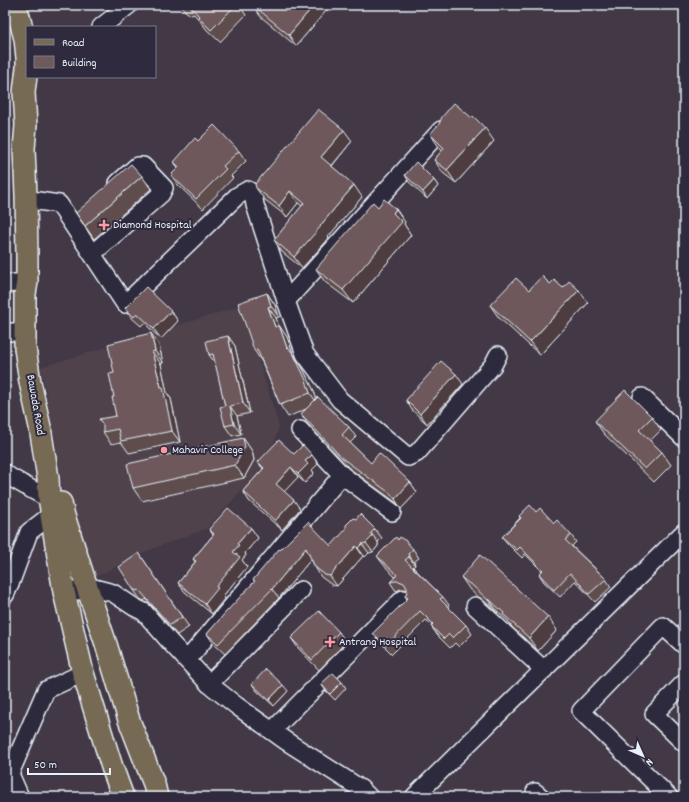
<svg xmlns="http://www.w3.org/2000/svg" width="689" height="802" font-family="Dekko,sans-serif">
	<rect width="100%" height="100%" fill="#423846"/>
	<filter id="ink" filterUnits="userSpaceOnUse"><feTurbulence type="fractalNoise" baseFrequency=".025" numOctaves="2"/><feDisplacementMap in="SourceGraphic" scale="8" xChannelSelector="R" yChannelSelector="G"/><feConvolveMatrix kernelMatrix="1 2 1 2 8 2 1 2 1" color-interpolation-filters="sRGB"/></filter>
	<g filter="url(#ink)">
		<polygon fill="#4f424c" points="241,306 259,360 279,427 268,462 206,529 152,549 89,580 65,509 55,439 41,367"/>
		<g fill="none" stroke-linecap="round" stroke-linejoin="round">
			<defs>
				<g id="minor">
					<polyline points="101,27 129,5"/>
					<polyline points="253,193 255,205 286,301 305,354 340,400 408,457 417,453 493,365 498,355"/>
					<polyline points="31,200 59,204 125,304 237,196 248,190 253,193"/>
					<polyline points="92,254 161,194 164,188 143,166 137,166 118,183"/>
					<polyline points="5,284 27,282"/>
					<polyline points="286,301 441,130"/>
					<polyline points="5,332 25,332"/>
					<polyline points="642,397 684,438"/>
					<polyline points="300,430 342,475 392,512"/>
					<polyline points="5,473 10,477 38,493 59,503"/>
					<polyline points="64,592 88,590 90,587 113,593 134,607 144,612 170,642 209,684 237,706 286,741 361,789 369,797"/>
					<polyline points="5,595 10,584 29,532 51,515 60,511"/>
					<polyline points="475,606 544,670"/>
					<polyline points="187,660 342,475"/>
					<polyline points="684,683 654,714 684,743"/>
					<polyline points="209,684 301,590"/>
					<polyline points="272,731 403,599"/>
					<polyline points="10,774 20,797"/>
					<polyline points="5,785 46,690 83,673"/>
					<polyline points="535,792 541,797"/>
					<polyline points="414,797 684,532"/>
					<polyline points="669,797 581,711 663,626 684,645"/>
				</g>
				<g id="major">
					<polyline points="16,5 25,39 26,48 27,58 27,68 24,92 26,125 24,149 26,195 27,255 27,282 25,294 25,348 30,382 40,427 48,478 49,498 51,509 51,515 64,592 83,673 112,767 123,797"/>
					<polyline points="61,503 64,516 83,575 106,644 129,720 154,784 157,797"/>
				</g>
			</defs>
			<use href="#minor" stroke="#e8f1f8" stroke-width="20"/>
			<use href="#major" stroke="#e8f1f8" stroke-width="24"/>
			<use href="#minor" stroke="#2f2a3d" stroke-width="17"/>
			<use href="#major" stroke="#776a54" stroke-width="21"/>
		</g>
		<g fill="#5f4d4e" stroke="#e8f1f8">
			<polygon points="181,5 239,5 246,15 220,42 207,30 200,21 194,14 191,15 185,11"/>
			<polygon points="253,5 331,5 296,46 260,16"/>
			<polygon points="430,134 494,141 456,183 443,173 434,160 442,151 439,147"/>
			<polygon points="198,141 239,151 246,161 231,176 233,178 203,209 178,185 171,175 178,168 174,162"/>
			<polygon points="352,141 332,166 362,197 328,237 329,238 324,244 302,268 282,252 274,240 302,206 298,203 287,217 264,199 256,188"/>
			<polygon points="405,175 434,180 438,186 427,199 409,182"/>
			<polygon points="142,176 151,189 94,239 85,226"/>
			<polygon points="378,207 405,222 404,224 411,235 353,303 325,282 316,269"/>
			<polygon points="550,284 563,288 588,303 540,355 499,318 490,305 529,290"/>
			<polygon points="267,293 275,305 279,317 276,318 279,326 287,337 293,354 302,367 314,391 316,398 349,427 356,437 350,443 371,463 410,482 417,492 401,509 398,504 349,468 308,424 301,414 306,409 288,417 280,405 262,362 254,350"/>
			<polygon points="125,308 171,311 178,321 161,339 144,323 141,326 132,318"/>
			<polygon points="228,336 235,346 250,413 237,416 241,434 232,436 225,426 225,406 216,364 209,355"/>
			<polygon points="159,345 163,363 161,364 167,393 171,399 180,442 129,453 121,442 111,444 103,432 116,416 114,397 114,373"/>
			<polygon points="463,384 427,424 412,410 406,400"/>
			<polygon points="652,417 661,430 650,441 662,452 671,465 654,482 604,434 595,421"/>
			<polygon points="243,438 252,451 254,460 244,478 142,501 133,488"/>
			<polygon points="294,454 318,464 312,470 314,473 305,483 298,477 284,491 300,509 282,530 249,501 243,491 263,469 258,462"/>
			<polygon points="536,512 571,535 576,542 572,546 606,579 611,587 595,602 575,581 560,597 544,582 539,574 542,571 525,554 522,558 508,544 502,537 520,518 519,516"/>
			<polygon points="251,528 258,538 245,553 246,555 242,560 247,567 223,596 225,598 212,614 185,592 178,583 195,562 193,559 213,535 209,529"/>
			<polygon points="375,529 382,538 378,542 378,546 373,552 369,553 365,557 363,556 337,586 332,585 321,577 315,567 311,559 279,598 225,654 214,644 207,634 255,581 253,580 280,550 331,546"/>
			<polygon points="398,540 413,549 419,558 414,562 415,565 413,567 443,597 449,605 448,607 466,625 472,634 459,647 455,643 450,648 437,635 431,626 432,625 426,620 392,654 379,641 373,633 407,599 405,596 407,592 407,590 405,589 401,589 396,591 390,582 395,577 383,564 377,556"/>
			<polygon points="139,553 189,627 177,635 146,599 144,601 140,599 133,589"/>
			<polygon points="461,577 557,630 538,651 512,627 508,621 498,612 497,613 482,599 477,596 470,590"/>
			<polygon points="339,632 346,642 319,670 298,648 291,638"/>
			<polygon points="342,682 346,688 335,700 326,691 321,684"/>
			<polygon points="252,684 288,691 274,706 257,691"/>
		</g>
		<g fill="#4d3e40" stroke="#e8f1f8">
			<polygon points="314,5 331,5 296,46 289,35"/>
			<polygon points="485,128 494,141 456,183 447,170"/>
			<polygon points="344,130 352,141 329,169 321,157"/>
			<polygon points="434,180 438,186 427,199 423,192"/>
			<polygon points="354,185 362,197 328,237 329,238 324,244 302,268 294,257"/>
			<polygon points="290,191 298,203 287,217 279,206"/>
			<polygon points="396,209 405,222 404,224 411,235 353,303 343,290"/>
			<polygon points="579,290 588,303 540,355 530,342"/>
			<polygon points="267,293 275,305 279,317 271,306"/>
			<polygon points="268,307 276,318 283,338 275,327"/>
			<polygon points="171,311 178,321 161,339 154,329"/>
			<polygon points="279,325 287,337 295,359 287,348"/>
			<polygon points="151,333 159,345 163,363 155,351"/>
			<polygon points="228,336 235,346 250,413 243,403"/>
			<polygon points="152,352 161,364 167,393 171,399 180,442 172,431 161,387"/>
			<polygon points="294,355 302,367 314,391 318,404 310,393"/>
			<polygon points="456,374 463,384 427,424 420,414"/>
			<polygon points="230,406 237,416 241,434 234,424"/>
			<polygon points="243,438 252,451 254,460 244,478 235,465"/>
			<polygon points="312,455 318,464 312,470 314,473 305,483 298,474 305,461"/>
			<polygon points="291,467 298,477 283,493 276,484"/>
			<polygon points="410,482 417,492 401,509 395,499"/>
			<polygon points="294,500 300,509 282,530 275,521"/>
			<polygon points="251,528 258,538 245,553 246,555 242,560 247,567 223,596 225,598 212,614 205,604 216,587 237,544"/>
			<polygon points="371,533 378,542 378,546 373,552 366,543"/>
			<polygon points="362,544 369,553 365,557 358,548"/>
			<polygon points="356,546 363,556 337,586 330,576"/>
			<polygon points="306,548 312,558 279,598 272,589"/>
			<polygon points="408,554 414,562 415,565 409,557"/>
			<polygon points="489,599 498,612 497,613 488,600"/>
			<polygon points="548,617 557,630 538,651 529,638"/>
			<polygon points="283,685 288,691 274,706 269,700"/>
		</g>
		<g fill="#6e595b" stroke="#e8f1f8">
			<polygon points="189,5 236,5 211,30 198,17 199,16"/>
			<polygon points="253,5 314,5 289,35"/>
			<polygon points="454,103 472,118 473,116 485,128 447,170 434,160 444,148 430,134 439,124 442,117"/>
			<polygon points="318,109 344,130 321,157 354,185 320,226 321,226 316,232 294,257 274,240 304,203 290,191 279,206 256,188 255,184 316,112"/>
			<polygon points="214,125 239,151 223,166 226,169 196,199 171,175 179,167 174,162 195,138 198,141"/>
			<polygon points="416,162 434,180 423,192 405,175"/>
			<polygon points="131,164 142,176 85,226 76,213"/>
			<polygon points="384,199 396,209 393,213 402,222 343,290 316,269 373,202 378,207"/>
			<polygon points="542,276 550,284 554,280 563,288 569,281 579,290 530,342 490,305 516,278 529,290"/>
			<polygon points="146,287 171,311 154,329 137,313 134,317 125,308"/>
			<polygon points="267,293 271,306 268,307 275,327 279,325 287,348 288,347 294,355 306,380 310,393 280,405 257,349 254,350 238,303"/>
			<polygon points="151,333 155,351 152,352 161,387 163,387 172,431 121,441 118,429 103,432 103,425 99,419 116,416 112,397 114,397 109,374 114,373 108,344"/>
			<polygon points="228,336 243,403 230,406 234,424 225,426 220,407 225,406 213,354 209,355 206,341"/>
			<polygon points="441,361 456,374 420,414 406,400"/>
			<polygon points="625,390 652,417 639,430 662,452 645,469 595,421"/>
			<polygon points="318,397 349,427 342,435 371,463 379,453 410,482 395,499 391,494 342,458 301,414"/>
			<polygon points="243,438 245,447 235,465 133,488 127,464"/>
			<polygon points="279,440 294,454 303,445 312,455 305,461 308,464 298,474 291,467 276,484 294,500 275,521 243,491 264,468 258,462"/>
			<polygon points="530,505 536,512 540,508 554,523 557,520 571,535 565,540 606,579 589,594 570,573 554,590 539,574 543,570 520,547 517,550 502,537 521,518 519,516"/>
			<polygon points="228,508 251,528 237,544 239,545 233,552 240,557 216,587 218,588 205,604 178,583 196,561 193,559 214,534 209,529"/>
			<polygon points="360,514 375,529 371,533 372,537 366,543 362,544 358,548 356,546 330,576 325,575 315,567 306,548 272,589 218,644 207,634 226,612 255,581 253,580 279,549 280,550 308,522 331,546 346,529 346,525 353,518 356,519"/>
			<polygon points="396,537 398,540 400,537 404,540 405,540 413,549 408,554 409,557 405,560 443,597 440,599 466,625 453,638 449,634 444,639 431,626 433,624 420,611 386,646 373,633 408,598 405,596 407,592 407,588 404,583 399,581 395,581 390,582 397,575 377,556"/>
			<polygon points="139,553 182,617 170,625 139,590 137,591 133,589 119,567"/>
			<polygon points="480,555 548,617 529,638 503,614 504,613 489,599 488,600 473,586 468,583 461,577"/>
			<polygon points="319,611 339,632 312,660 291,638"/>
			<polygon points="266,669 283,685 269,700 252,684"/>
			<polygon points="333,673 342,682 330,694 321,684"/>
		</g>
	</g>
	<g fill="#ff9aa2" stroke="#2f2a3d" stroke-width="1.5">
		<path d="M102 219h4v4h4v4h-4v4h-4v-4h-4v-4h4z"/>
		<circle cx="164" cy="450" r="4"/>
		<path d="M328 636h4v4h4v4h-4v4h-4v-4h-4v-4h4z"/>
	</g>
	<g text-anchor="middle" dominant-baseline="central" stroke-width="4" stroke-linejoin="round" paint-order="stroke">
		<g font-size="12" fill="#e8f1f8" stroke="#2f2a3d" text-anchor="start">
			<text x="113" y="225">Diamond Hospital</text>
			<text x="172" y="450">Mahavir College</text>
			<text x="339" y="642">Antrang Hospital</text>
		</g>
		<g font-size="12" fill="#e8f1f8" stroke="#2f2a3d">
			<text transform="translate(35 405) rotate(80)">Bawada Road</text>
		</g>
	</g>
	<rect width="689" height="802" fill="none" stroke="#2f2a3d" stroke-width="20"/>
	<rect x="10" y="10" width="669" height="782" fill="none" stroke="#e8f1f8" stroke-width="1.5" filter="url(#ink)"/>
	<rect x="26" y="26" width="130" height="52" fill="#2f2a3d" stroke="#797a88"/>
	<rect x="34" y="39" width="20" height="6" fill="#776a54" stroke="#797a88"/>
	<text x="62" y="46" font-size="12" fill="#e8f1f8">Road</text>
	<rect x="34" y="56" width="20" height="12" fill="#6e595b" stroke="#797a88"/>
	<text x="62" y="66" font-size="12" fill="#e8f1f8">Building</text>
	<g transform="translate(643 756) rotate(135)" stroke="#2f2a3d" stroke-width="3" paint-order="stroke">
	<path d="M0-3L7 15L0 10L-7 15Z" fill="#e8f1f8"/>
	<text y="-6" font-size="11" font-weight="bold" text-anchor="middle" fill="#e8f1f8">N</text>
	</g>
	<path d="M28 768v6h82v-6" fill="none" stroke="#e8f1f8" stroke-width="2"/>
	<text x="34" y="768" font-size="12" fill="#e8f1f8" stroke="#2f2a3d" stroke-width="3" paint-order="stroke">50 m</text>
</svg>
